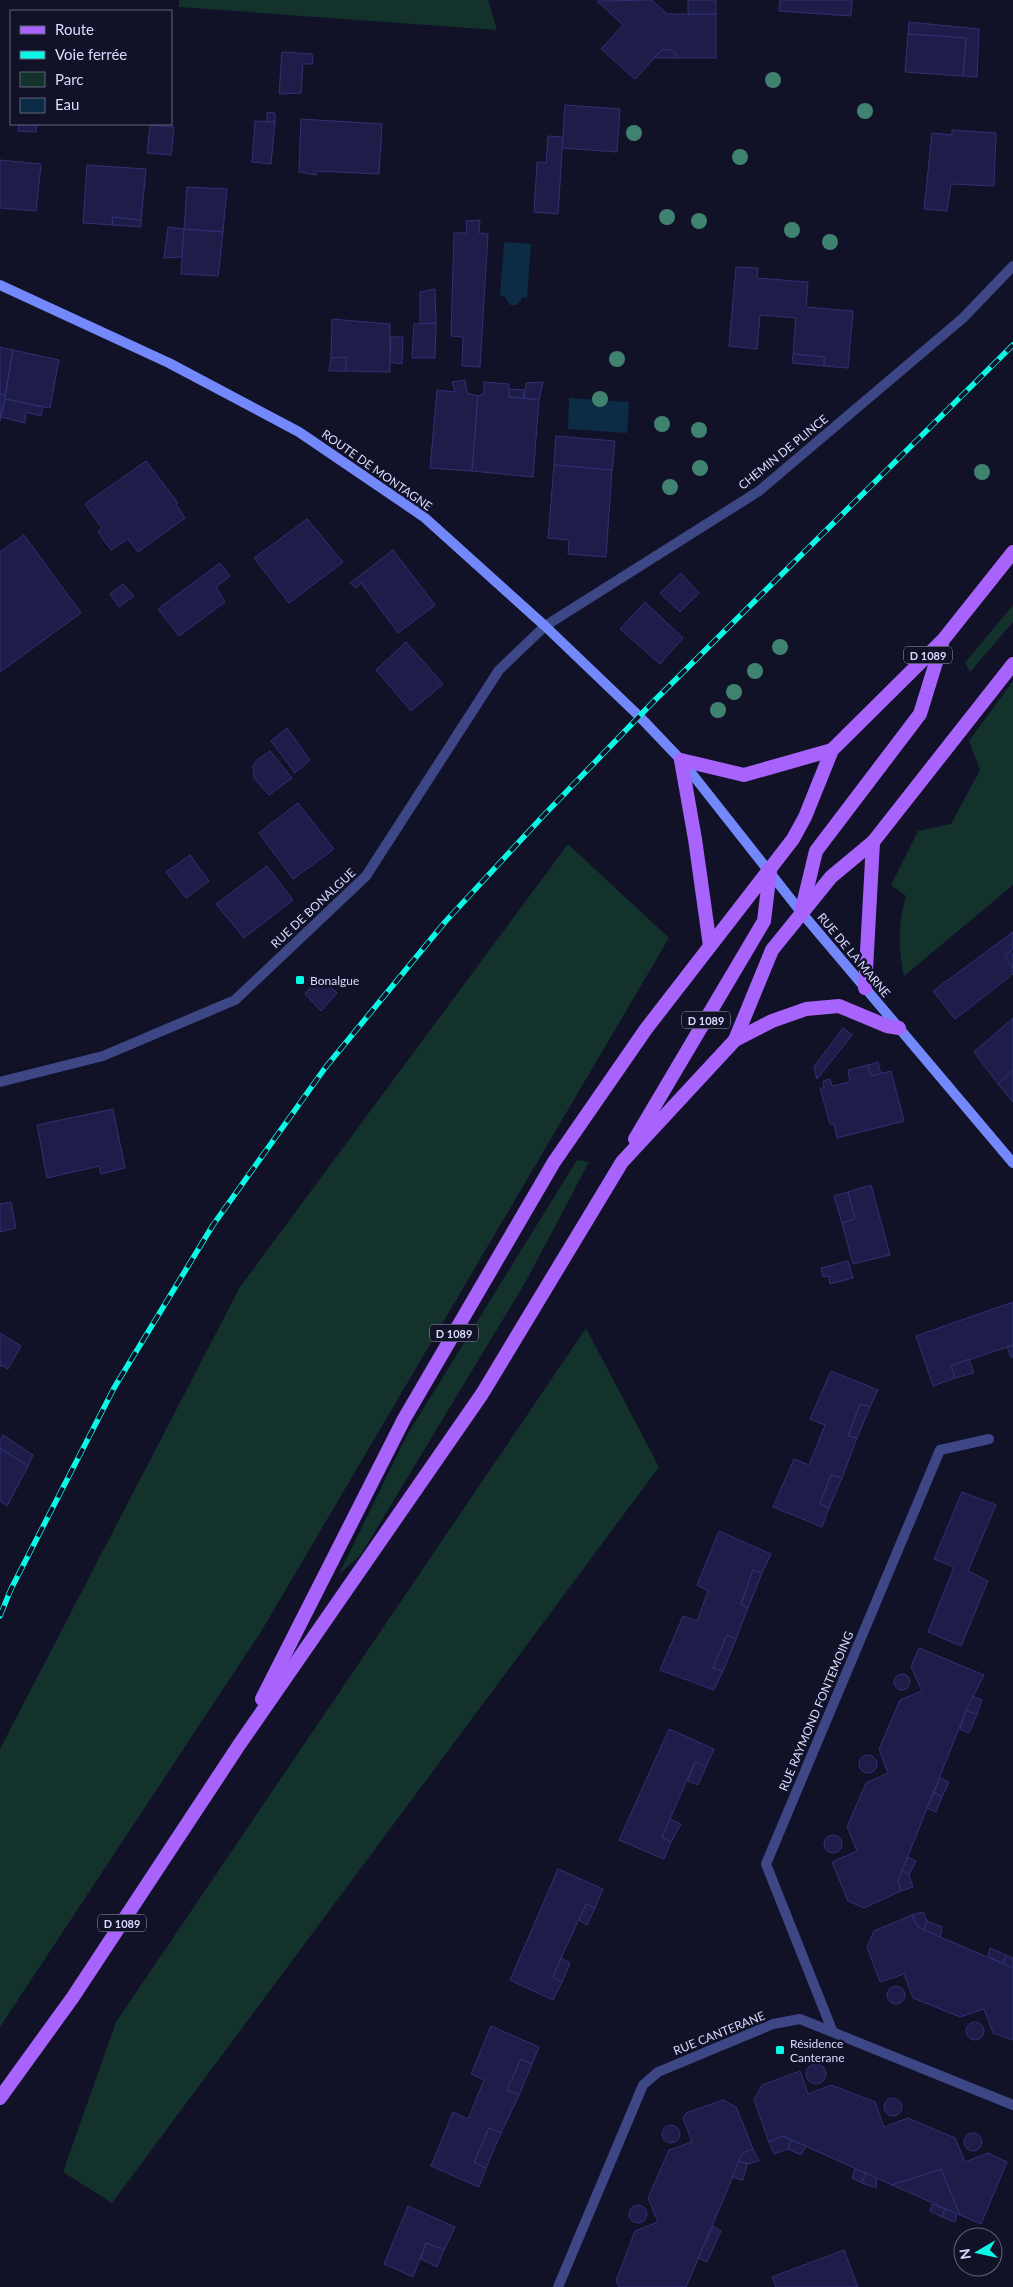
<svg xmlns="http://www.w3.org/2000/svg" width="1013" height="2287" font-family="Lato,sans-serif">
	<rect width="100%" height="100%" fill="#111128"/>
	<g fill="#14322c">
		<polygon points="179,0 488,0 497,30 179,7"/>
		<polygon points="1013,605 1013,622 970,672 965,663"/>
		<path d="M1013 681V885L904 976C898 945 898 926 906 896L891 885 918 831 951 824 980 770 969 741Z"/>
		<polygon points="568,844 669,938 262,1630 0,2027 0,1749 240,1287"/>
		<polygon points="577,1160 589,1162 525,1283 360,1556 339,1574 407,1435"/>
		<polygon points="586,1328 659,1467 112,2203 63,2172 116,2022"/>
	</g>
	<g fill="#0c2c46">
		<polygon points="504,242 531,244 527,298 523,297 517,305 510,305 504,296 500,296"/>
		<polygon points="569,398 629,402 627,433 568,429"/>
	</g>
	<g fill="#1e1d49" stroke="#313074">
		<polygon points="652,0 667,14 716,14 716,58 679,58 672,50 662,50 635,79 601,49 623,25 597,1"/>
		<rect x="688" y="0" width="28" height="14"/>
		<polygon points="780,0 852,0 851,16 779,11"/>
		<polygon points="909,22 979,29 977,77 963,76 966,38 908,34"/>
		<polygon points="908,34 966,38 963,76 905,72"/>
		<polygon points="662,50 672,50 679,58 654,58"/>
		<polygon points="282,52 312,54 313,64 303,64 301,93 279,94"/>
		<polygon points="565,105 620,109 617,152 562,148"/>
		<polygon points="267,112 275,113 275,122 267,122"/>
		<polygon points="301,119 382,124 379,174 317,171 316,175 299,172"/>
		<polygon points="255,121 275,122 271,164 252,162"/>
		<polygon points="19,124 37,124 36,132 18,131"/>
		<polygon points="150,125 174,127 171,155 147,153"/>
		<polygon points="952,130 996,133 994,186 951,184 947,211 924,209 932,133 952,135"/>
		<polygon points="548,136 563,137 558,214 534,212 537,162 546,163"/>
		<polygon points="0,160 41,164 36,211 0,208"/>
		<polygon points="87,165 146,169 141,220 112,217 113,225 83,223"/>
		<polygon points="187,187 227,189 223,232 184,229"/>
		<polygon points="112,217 141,220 141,227 113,225"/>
		<polygon points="480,220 479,233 488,234 480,367 462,366 463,337 451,336 454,233 467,233 466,221"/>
		<polygon points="168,227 184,229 182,257 164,258"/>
		<polygon points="184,229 223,232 218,276 181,274"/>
		<polygon points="736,267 758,268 757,278 808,282 806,307 853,311 848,368 824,366 824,357 793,354 796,318 760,315 757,349 729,346"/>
		<polygon points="435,289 436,323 420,324 420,292"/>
		<polygon points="332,319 390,324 390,372 346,371 346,357 331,358"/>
		<polygon points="436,323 435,358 412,358 414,324"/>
		<polygon points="391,337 403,337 402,364 390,362"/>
		<polygon points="0,347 13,350 5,395 0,394"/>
		<polygon points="13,350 59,360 50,408 5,399"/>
		<polygon points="793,354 824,357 824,366 792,363"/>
		<polygon points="346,357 346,371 329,371 331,358"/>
		<polygon points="465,380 467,393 478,396 472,471 430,468 437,390 455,392 452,382"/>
		<polygon points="484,382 509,384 509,397 539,400 533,477 472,471 478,396 484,394"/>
		<polygon points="543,382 539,400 524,398 526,383"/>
		<polygon points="509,389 524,390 524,398 509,397"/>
		<polygon points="0,394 5,395 0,421"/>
		<polygon points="5,399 43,407 41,416 26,412 25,423 1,417"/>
		<polygon points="556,436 615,441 612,470 554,465"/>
		<polygon points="146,461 178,503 176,504 185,518 138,552 128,539 111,550 98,532 102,528 85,504"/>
		<polygon points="554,465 612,470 606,557 568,554 569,540 548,538"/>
		<polygon points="307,519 343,562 289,603 254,558"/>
		<polygon points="24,535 81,613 0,672 0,552"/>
		<polygon points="393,550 435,605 398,633 361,583 356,588 350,583"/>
		<polygon points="220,563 230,576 216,587 225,602 179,636 158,609"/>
		<polygon points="681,573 699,593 680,612 660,593"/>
		<polygon points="123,584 134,596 119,607 110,594"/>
		<polygon points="645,602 683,638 660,664 620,629"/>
		<polygon points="406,642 443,684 411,711 376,670"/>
		<polygon points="287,728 310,760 295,773 271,741"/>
		<polygon points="270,751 292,778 269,795 254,778 253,766 258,759"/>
		<polygon points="298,803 334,849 293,879 259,833"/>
		<polygon points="190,855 209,881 186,898 166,872"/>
		<polygon points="267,866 293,900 244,938 216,904"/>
		<polygon points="1013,932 1013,949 1005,957 1013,968 1013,974 955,1019 933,991"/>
		<polygon points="1010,951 1013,955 1013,968 1005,957"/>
		<polygon points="319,977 337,993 321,1011 305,994"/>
		<polygon points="1013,1018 1013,1070 998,1084 974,1052"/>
		<polygon points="843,1028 852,1035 817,1079 814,1067"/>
		<polygon points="878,1062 881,1074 871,1076 868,1065"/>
		<polygon points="868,1065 871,1076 891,1071 904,1121 837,1138 834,1124 830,1124 820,1088 824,1088 823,1081 830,1079 832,1086 850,1082 848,1070"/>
		<polygon points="1013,1070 1013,1102 998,1084"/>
		<polygon points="113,1109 125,1168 101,1174 99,1166 47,1178 37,1125"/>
		<polygon points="871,1185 890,1255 853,1264 842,1223 855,1219 848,1192"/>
		<polygon points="848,1192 855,1219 842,1223 834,1196"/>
		<polygon points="11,1202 16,1228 0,1232 0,1204"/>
		<polygon points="848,1261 853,1278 830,1284 829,1276 823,1277 821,1268"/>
		<polygon points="1013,1302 1013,1345 951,1366 955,1378 933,1386 916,1336"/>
		<polygon points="0,1333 21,1346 8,1369 1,1365 0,1367"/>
		<polygon points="1013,1345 1013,1357 1011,1358 1007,1347"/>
		<polygon points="969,1359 974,1373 955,1378 951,1366"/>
		<polygon points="831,1371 878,1390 870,1407 860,1404 848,1436 857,1438 842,1478 831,1475 820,1504 829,1508 822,1527 773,1507 794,1459 809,1465 825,1425 810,1419"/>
		<polygon points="860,1404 870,1407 857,1438 848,1436"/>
		<polygon points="3,1435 33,1455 28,1466 0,1448 0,1441"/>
		<polygon points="0,1448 28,1466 7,1506 0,1501"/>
		<polygon points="831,1475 842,1478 829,1508 820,1504"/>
		<polygon points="962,1492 996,1505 968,1571 988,1581 961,1646 928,1632 954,1567 934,1559"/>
		<polygon points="719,1531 771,1554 762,1573 753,1570 741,1604 748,1608 736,1639 727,1635 713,1668 723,1671 714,1690 660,1670 683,1616 697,1621 708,1591 697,1585"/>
		<polygon points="753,1570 762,1573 748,1608 741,1604"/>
		<polygon points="727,1635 736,1639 723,1671 713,1668"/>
		<polygon points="919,1648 984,1675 966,1711 898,1881 901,1891 864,1908 848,1901 832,1862 857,1851 847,1827 866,1783 888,1773 879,1749 900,1700 922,1691 911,1667"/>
		<circle cx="902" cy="1682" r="8"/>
		<polygon points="973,1696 982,1700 977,1714 966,1711"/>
		<polygon points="966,1711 977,1714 969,1733 960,1729"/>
		<polygon points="669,1729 714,1749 706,1767 695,1762 662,1837 671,1842 664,1859 619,1840"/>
		<circle cx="868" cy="1764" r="9"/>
		<polygon points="695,1762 706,1767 698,1785 688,1781"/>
		<polygon points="940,1778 949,1782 942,1797 934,1792"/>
		<polygon points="934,1792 942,1797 936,1812 927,1808"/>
		<polygon points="670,1819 681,1824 671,1842 662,1837"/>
		<circle cx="833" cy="1844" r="9"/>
		<polygon points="908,1857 916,1861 909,1875 902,1870"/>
		<polygon points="558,1869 603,1889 595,1908 586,1904 561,1958 553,1977 562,1982 553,2000 510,1980"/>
		<polygon points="902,1870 909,1875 913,1887 901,1891 898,1881"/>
		<polygon points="586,1904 595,1908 587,1925 579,1920"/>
		<polygon points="923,1912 927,1921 924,1930 917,1926 912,1915"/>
		<polygon points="912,1915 917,1926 924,1930 1013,1968 1013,2040 993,2033 984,2009 960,2017 913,1998 904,1974 880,1982 867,1947 874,1931"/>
		<polygon points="927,1921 942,1927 940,1937 924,1930"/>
		<polygon points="990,1948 1006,1955 1004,1964 988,1956"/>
		<polygon points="1006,1955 1013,1958 1013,1968 1004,1964"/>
		<polygon points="561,1958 570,1963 562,1982 553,1977"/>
		<circle cx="896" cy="1995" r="9"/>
		<circle cx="975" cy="2031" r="9"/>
		<polygon points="491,2026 539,2047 532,2064 521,2059 507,2090 519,2095 501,2133 489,2128 474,2162 486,2168 479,2187 431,2166 453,2112 468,2119 484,2080 471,2074"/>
		<polygon points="521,2059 532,2064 519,2095 507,2090"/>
		<circle cx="816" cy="2074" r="10"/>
		<polygon points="800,2071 808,2094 831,2085 875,2102 884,2127 908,2118 955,2138 965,2162 988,2153 1007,2162 981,2224 960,2215 941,2169 892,2185 783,2136 769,2142 754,2100 762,2085"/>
		<circle cx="893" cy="2107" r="9"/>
		<polygon points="723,2100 736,2107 753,2149 743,2153 686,2287 619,2287 616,2281 635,2231 658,2222 648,2198 669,2150 692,2142 683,2118 686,2113"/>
		<circle cx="671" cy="2134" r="9"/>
		<polygon points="489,2128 501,2133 486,2168 474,2162"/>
		<circle cx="973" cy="2142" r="9"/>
		<polygon points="783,2136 791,2140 788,2149 774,2154 769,2142"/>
		<polygon points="791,2140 806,2146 801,2155 788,2149"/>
		<polygon points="753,2149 759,2161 747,2164 739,2161 743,2153"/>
		<polygon points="739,2161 747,2164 743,2180 732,2177"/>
		<polygon points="855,2169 866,2173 862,2183 852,2178"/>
		<polygon points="941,2169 960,2215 892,2185"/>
		<polygon points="866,2173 877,2178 876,2188 862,2183"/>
		<polygon points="932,2204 945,2209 942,2217 930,2211"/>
		<circle cx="638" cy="2214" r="9"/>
		<polygon points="408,2206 455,2227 444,2250 426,2243 413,2277 384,2264"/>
		<polygon points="945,2209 957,2214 955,2222 942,2217"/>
		<polygon points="713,2226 721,2231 707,2262 698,2258"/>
		<polygon points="426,2243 444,2250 437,2267 421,2259"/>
		<polygon points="844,2250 858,2287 776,2287 772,2277"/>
	</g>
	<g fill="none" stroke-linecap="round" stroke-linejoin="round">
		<g stroke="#3d4786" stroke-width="10">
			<polyline points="0,1082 103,1056 235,1000 366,876 499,670 545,626 759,491 963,318 1013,266"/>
			<polyline points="832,2030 766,1864 940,1450 989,1439"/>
			<polyline points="558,2287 643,2085 658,2072 773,2024 800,2019 1013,2105"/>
		</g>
		<polyline stroke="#7388fb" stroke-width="10" points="0,285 169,363 299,432 424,517 545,626 639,716 681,760 801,912 1013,1163"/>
		<g stroke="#a763fb" stroke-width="14">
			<polyline points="802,909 816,851 920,714 942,643"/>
			<polyline points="710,946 695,839 681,760 744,775 832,750"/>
			<polyline points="865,988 873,842"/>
			<polyline points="735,1040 772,950 831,877 873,842 1013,664"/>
			<polyline points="635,1139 764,921 770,871"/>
			<polyline points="262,1699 404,1419 554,1162 646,1029 793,839 805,817 832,750 943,640 1013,552"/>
			<polyline points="0,2098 73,1997 239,1745 482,1394 622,1162 735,1040 772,1021 806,1009 839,1006 887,1026 899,1028"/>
		</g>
		<defs>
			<polyline id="rail" points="0,1616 11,1589 114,1388 213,1225 325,1068 445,922 544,815 654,701 1013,345"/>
		</defs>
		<use href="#rail" stroke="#0af9e6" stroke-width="5.5"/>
		<use href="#rail" stroke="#111128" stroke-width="4" stroke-dasharray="11" stroke-linecap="butt"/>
	</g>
	<g fill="#408270">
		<circle cx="773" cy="80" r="8"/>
		<circle cx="865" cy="111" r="8"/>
		<circle cx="634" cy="133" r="8"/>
		<circle cx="740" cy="157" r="8"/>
		<circle cx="667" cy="217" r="8"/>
		<circle cx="699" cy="221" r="8"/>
		<circle cx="792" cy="230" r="8"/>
		<circle cx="830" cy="242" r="8"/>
		<circle cx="617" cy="359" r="8"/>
		<circle cx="600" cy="399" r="8"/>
		<circle cx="662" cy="424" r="8"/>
		<circle cx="699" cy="430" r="8"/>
		<circle cx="700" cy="468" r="8"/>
		<circle cx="982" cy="472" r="8"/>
		<circle cx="670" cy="487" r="8"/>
		<circle cx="780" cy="647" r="8"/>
		<circle cx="755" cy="671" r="8"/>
		<circle cx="734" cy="692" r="8"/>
		<circle cx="718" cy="710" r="8"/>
	</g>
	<g fill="#0af9e6" stroke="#111128" stroke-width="2">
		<rect x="295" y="975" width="10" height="10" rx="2.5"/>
		<rect x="775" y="2045" width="10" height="10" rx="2.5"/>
	</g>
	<g text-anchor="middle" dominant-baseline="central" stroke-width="5" stroke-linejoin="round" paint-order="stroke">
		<g fill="#111128" stroke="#9d9fbe" stroke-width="1">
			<rect x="904" y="646.5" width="48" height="17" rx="4"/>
			<rect x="682" y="1011.5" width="48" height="17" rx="4"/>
			<rect x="430" y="1324.5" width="48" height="17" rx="4"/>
			<rect x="98" y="1914.5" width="48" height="17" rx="4"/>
		</g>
		<g font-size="11" font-weight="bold" fill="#d9dcfe">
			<text x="928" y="655">D 1089</text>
			<text x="706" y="1020">D 1089</text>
			<text x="454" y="1333">D 1089</text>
			<text x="122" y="1923">D 1089</text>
		</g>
		<g font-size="12" fill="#d9dcfe" stroke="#111128">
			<text transform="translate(783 452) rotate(-39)">CHEMIN DE PLINCE</text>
			<text transform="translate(377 470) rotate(35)">ROUTE DE MONTAGNE</text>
			<text transform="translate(313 908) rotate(-43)">RUE DE BONALGUE</text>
			<text transform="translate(854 955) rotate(50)">RUE DE LA MARNE</text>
			<text transform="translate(816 1711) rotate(-67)">RUE RAYMOND FONTEMOING</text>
			<text transform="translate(719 2033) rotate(-22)">RUE CANTERANE</text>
		</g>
		<g font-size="12" fill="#d9dcfe" stroke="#111128" text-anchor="start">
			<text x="310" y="980">Bonalgue</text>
			<text x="790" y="2043">Résidence<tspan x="790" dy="14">Canterane</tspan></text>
		</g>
	</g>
	<rect x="10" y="10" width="162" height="115" fill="#111128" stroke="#61627e"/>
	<rect x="20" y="26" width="25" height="8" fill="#a763fb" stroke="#61627e"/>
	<text x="55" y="35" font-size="15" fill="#d9dcfe">Route</text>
	<rect x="20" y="51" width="25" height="8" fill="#0af9e6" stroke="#61627e"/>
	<text x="55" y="60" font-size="15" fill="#d9dcfe">Voie ferrée</text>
	<rect x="20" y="72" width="25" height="15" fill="#14322c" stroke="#61627e"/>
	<text x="55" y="85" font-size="15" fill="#d9dcfe">Parc</text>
	<rect x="20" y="98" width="25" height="15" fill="#0c2c46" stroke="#61627e"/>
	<text x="55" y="110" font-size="15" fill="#d9dcfe">Eau</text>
	<g transform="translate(978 2252) rotate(261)"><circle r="24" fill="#111128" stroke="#61627e"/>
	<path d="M0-4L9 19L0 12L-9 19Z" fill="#0af9e6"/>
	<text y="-8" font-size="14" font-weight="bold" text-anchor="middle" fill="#d9dcfe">N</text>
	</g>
</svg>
